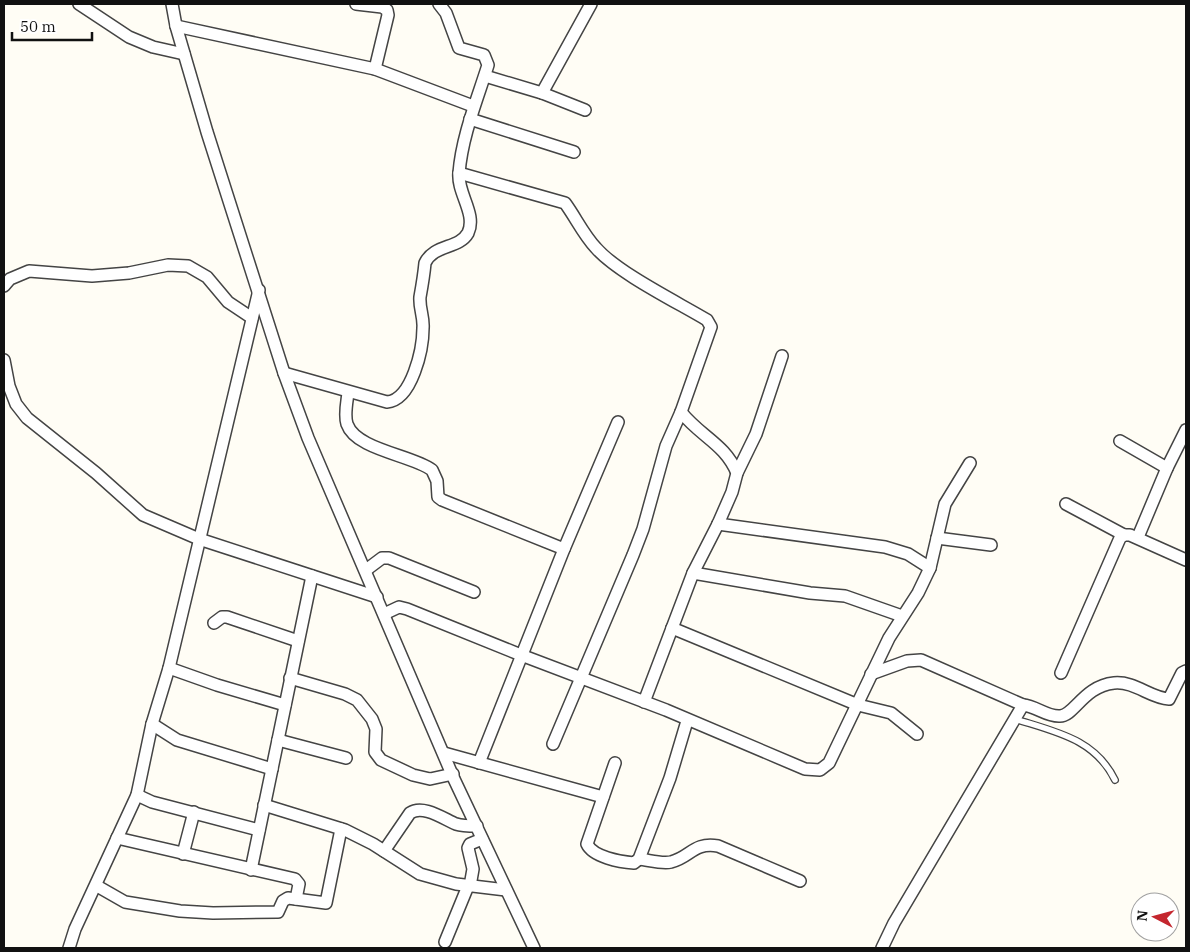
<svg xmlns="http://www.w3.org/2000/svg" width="1190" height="952" font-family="'IBM Plex Serif',serif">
	<rect width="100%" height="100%" fill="#fffdf5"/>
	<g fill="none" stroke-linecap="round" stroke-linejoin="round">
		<defs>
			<path id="lane" d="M1015 719C1056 732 1095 739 1115 780"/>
			<g id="street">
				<polyline points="79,4 129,37 153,47 184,54"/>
				<polyline points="172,4 176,26 207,132 284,373 308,438 454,779 534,948"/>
				<polyline points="356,4 382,7 387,10 388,15 375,69"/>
				<polyline points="176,26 375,69 473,106"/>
				<polyline points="485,76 542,93 591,4"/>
				<polyline points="542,93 585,110"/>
				<polyline points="470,119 574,152"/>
				<path d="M459 173 565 203C576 218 583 234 596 248 618 273 677 302 707 320L711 327 681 412 666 446 643 529 633 555 553 744"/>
				<polyline points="4,286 10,279 29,271 92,276 129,273 168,265 188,266 207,277 228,302 252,318"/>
				<polyline points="4,360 9,386 16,404 27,418 96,473 143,515 199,539 377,597"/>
				<path d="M284 373 387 402C412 400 423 349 423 328 424 317 419 308 420 297 422 286 424 274 425 263 434 244 459 249 468 233 477 214 457 193 459 173 462 136 477 100 488 65L484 55 459 48 446 13 439 4"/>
				<path d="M348 393C347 402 344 415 347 424 356 450 412 455 432 470L437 481 438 497 442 500 564 549"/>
				<path d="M681 412C701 437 725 444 737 473"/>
				<polyline points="1120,441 1167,468 1138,537"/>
				<polyline points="1167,468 1186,430"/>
				<polyline points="1066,504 1124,535"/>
				<polyline points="718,524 885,547 908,554 930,568"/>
				<polyline points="937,538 991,545"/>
				<polyline points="366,570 382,558 389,558 474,592"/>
				<polyline points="693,573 810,593 845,596 902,616"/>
				<polyline points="384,614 399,607 407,609 521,655 666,710 805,769 820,770 829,763 889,638 918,593 930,568 945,504 970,463"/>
				<polyline points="214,623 222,617 227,617 298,641"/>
				<polyline points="672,628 858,705 891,713 917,734"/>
				<polyline points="169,668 217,685 285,705"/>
				<polyline points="1061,673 1120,538 1124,535 1130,535 1186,560"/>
				<polyline points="871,674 907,661 921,660 1023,705"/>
				<polyline points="290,678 345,694 357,700 372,719 376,729 375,752 381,760 413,775 430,779 453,774"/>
				<polyline points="644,702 693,573 718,524 732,492 737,473 756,434 782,356"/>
				<polyline points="152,724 177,740 272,769"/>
				<polyline points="278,740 346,758"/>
				<polyline points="444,753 603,797"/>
				<polyline points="479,763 564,549 618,422"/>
				<path d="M615 763 587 844C593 857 620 862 634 863L639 859 670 778 687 721"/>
				<polyline points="137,795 152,802 259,830"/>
				<polyline points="264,805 345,830 373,844 420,874 456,884 506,890"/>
				<polyline points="117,838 295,879 299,884 296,899"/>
				<path d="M384 851 410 813C423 804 444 819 456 824 462 826 470 826 477 826"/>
				<polyline points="183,854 194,812"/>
				<path d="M639 859C649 860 661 864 671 862 691 857 693 842 718 846L800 881"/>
				<polyline points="251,870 312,576"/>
				<polyline points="97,886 125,902 180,911 213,913 278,912 283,901 288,898 326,903 341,829"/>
				<polyline points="470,886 473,869 468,848 470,844 482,839"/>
				<polyline points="445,942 468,886"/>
				<polyline points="69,948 75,929 137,795 152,724 169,668 259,290"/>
				<path d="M882 948 894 923 1023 705C1036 706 1047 717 1060 716 1074 716 1084 686 1114 683 1135 681 1150 698 1169 699L1182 673 1186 671"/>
			</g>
		</defs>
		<use href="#lane" stroke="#444" stroke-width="8"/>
		<use href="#street" stroke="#444" stroke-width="14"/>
		<use href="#lane" stroke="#fff" stroke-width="5.5"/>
		<use href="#street" stroke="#fff" stroke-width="11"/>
	</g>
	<rect width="1190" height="952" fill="none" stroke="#111111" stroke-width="10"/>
	<g transform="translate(1155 917) rotate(276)"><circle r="24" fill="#ffffff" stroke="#a0a0a0"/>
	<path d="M0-4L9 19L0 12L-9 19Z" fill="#c4262e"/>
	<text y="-8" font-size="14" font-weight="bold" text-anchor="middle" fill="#111111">N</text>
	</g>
	<path d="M12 32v8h80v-8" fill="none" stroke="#111111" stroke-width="2.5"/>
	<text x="20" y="32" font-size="15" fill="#111111" stroke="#ffffff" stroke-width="4" paint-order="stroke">50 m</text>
</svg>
